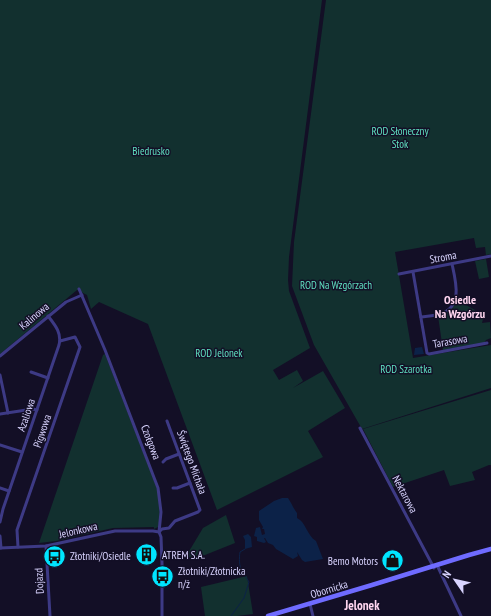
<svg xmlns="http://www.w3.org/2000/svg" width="491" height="616" font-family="'PT Sans Narrow',sans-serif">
	<rect width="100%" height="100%" fill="#130f26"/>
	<g fill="#12302f">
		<polygon points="0,0 322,0 289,257 288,280 289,291 310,348 273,370 279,380 297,370 303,381 293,388 323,371 345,408 308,431 323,457 217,510 148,324 99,302 91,309 87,295 77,290 0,354"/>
		<polygon points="326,0 491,0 491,254 486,255 485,247 476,248 474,238 395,252 413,358 491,345 491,388 362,429 314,345 292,286 294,242"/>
		<polygon points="486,259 489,277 479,279 475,261"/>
		<path d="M457 300 484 315 482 323 490 322 491 338 486 340 484 343 443 350 438 316C447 314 452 308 457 300Z"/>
		<path d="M105 354 157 488C159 501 162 515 158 527L154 529V527L113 528 56 541 39 543 103 355Z"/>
		<polygon points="491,390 491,465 489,465 472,472 475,480 450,486 444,470 393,487 363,429"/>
		<polygon points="226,515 235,543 205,555 185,558 203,528"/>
		<polygon points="58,545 61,549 59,553 54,555 48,553 48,551 50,547"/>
		<polygon points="247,576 253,614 237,616 205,616 201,587"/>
	</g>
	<g fill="#0c2248">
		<polygon points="422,347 424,354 414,355 415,348"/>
		<path d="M282 498H288C291 502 293 508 297 513V518C306 522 307 536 316 541L323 559 305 562 302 560 297 552 298 556 293 559 276 549 273 545 268 543 265 538H264L266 542 264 543 257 541V537L254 536 256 528 260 527 262 535 265 534 264 529H262L263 527 259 520V511L274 501Z"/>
		<polygon points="248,534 251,537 252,547 245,549 245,540 243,536"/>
	</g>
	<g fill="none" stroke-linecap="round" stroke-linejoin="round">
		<path stroke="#0c2248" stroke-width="1" d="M231 616 244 598 249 582C247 578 244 576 242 571 239 566 239 558 240 552L245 549"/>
		<g stroke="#3d3a85" stroke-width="3">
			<polyline points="413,272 427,353 429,354 487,343"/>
			<polyline points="399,274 491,256"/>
			<polyline points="79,289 105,350 158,488 161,512 159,532 161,537 162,563 162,616"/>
			<path d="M421 317C427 316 434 316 440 314 463 307 456 282 452 264"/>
			<polyline points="0,356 66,302 82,295"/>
			<polyline points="31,372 48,378"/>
			<polyline points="0,375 8,413"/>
			<polyline points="0,414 33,409 37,410"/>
			<polyline points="360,428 434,568"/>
			<polyline points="0,445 22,452"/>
			<polyline points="163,462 166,459 179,454"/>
			<polyline points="0,488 9,491"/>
			<polyline points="173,488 177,488 190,483"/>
			<path d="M0 522 3 509 59 345C62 333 55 325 48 316"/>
			<polyline points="159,532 162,529 169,528 175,521 198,512 200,510 167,421"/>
			<polyline points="0,536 1,548"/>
			<polyline points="46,546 50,616"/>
			<polyline points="18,547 17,530 79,350 80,347 75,337 60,341"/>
			<polyline points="0,548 46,546 115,531 153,531 159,532"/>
			<polyline points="437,565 461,616"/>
			<polyline points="310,604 313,616"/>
		</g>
		<polyline stroke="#6f6bff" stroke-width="4.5" points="268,616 372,585 469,555 491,549"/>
	</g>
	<defs>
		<symbol id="building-disc" viewBox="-11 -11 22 22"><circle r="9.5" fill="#00e5ff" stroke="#130f26"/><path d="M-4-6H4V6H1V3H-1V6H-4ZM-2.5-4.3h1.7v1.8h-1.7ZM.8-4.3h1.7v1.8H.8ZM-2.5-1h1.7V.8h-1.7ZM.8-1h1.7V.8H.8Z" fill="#111"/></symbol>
		<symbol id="bus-disc" viewBox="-11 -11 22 22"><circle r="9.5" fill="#00e5ff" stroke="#130f26"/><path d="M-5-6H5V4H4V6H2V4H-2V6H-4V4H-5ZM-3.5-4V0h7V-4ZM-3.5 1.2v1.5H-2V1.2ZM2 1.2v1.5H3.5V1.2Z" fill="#111"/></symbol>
		<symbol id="shop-disc" viewBox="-11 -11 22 22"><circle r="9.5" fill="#00e5ff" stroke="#130f26"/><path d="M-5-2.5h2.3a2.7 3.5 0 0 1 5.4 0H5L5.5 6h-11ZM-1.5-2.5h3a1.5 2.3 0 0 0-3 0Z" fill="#111"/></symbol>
	</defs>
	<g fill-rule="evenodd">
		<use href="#building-disc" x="134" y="542" width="25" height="25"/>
		<use href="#bus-disc" x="42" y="544" width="25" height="25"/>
		<use href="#shop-disc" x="380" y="548" width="25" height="25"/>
		<use href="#bus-disc" x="150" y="564" width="25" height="25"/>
	</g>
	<g text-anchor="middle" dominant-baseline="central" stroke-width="3" stroke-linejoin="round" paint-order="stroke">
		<g font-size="11" fill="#5fe0c0" stroke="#130f26">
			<text x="400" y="131">ROD Słoneczny<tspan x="400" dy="13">Stok</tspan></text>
			<text x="151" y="151">Biedrusko</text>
			<text x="336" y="285">ROD Na Wzgórzach</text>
			<text x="219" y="353">ROD Jelonek</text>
			<text x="406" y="369">ROD Szarotka</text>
		</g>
		<g font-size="11" fill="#d9d4ff" stroke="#130f26">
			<text transform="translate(443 257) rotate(-11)">Stroma</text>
			<text transform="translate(34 316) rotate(-40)">Kalinowa</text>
			<text transform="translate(450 341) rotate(-10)">Tarasowa</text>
			<text transform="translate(26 415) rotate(-71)">Azaliowa</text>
			<text transform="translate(42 431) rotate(-71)">Pigwowa</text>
			<text transform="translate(151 442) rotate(69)">Czołgowa</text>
			<text transform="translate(192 462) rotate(70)">Świętego Michała</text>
			<text transform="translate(405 494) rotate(62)">Nektarowa</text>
			<text transform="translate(78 530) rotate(-13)">Jelonkowa</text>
			<text transform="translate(39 581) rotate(-93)">Dojazd</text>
			<text transform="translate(329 589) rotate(-17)">Obornicka</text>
		</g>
		<g font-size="11" fill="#d9d4ff" stroke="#130f26" text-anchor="start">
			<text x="162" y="555">ATREM S.A.</text>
			<text x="70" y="556">Złotniki/Osiedle</text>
			<text x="378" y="561" text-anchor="end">Bemo Motors</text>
			<text x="178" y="571">Złotniki/Złotnicka<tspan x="178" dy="13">n/ż</tspan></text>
		</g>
		<g font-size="12" font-weight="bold" fill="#ffd6f0" stroke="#130f26">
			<text x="460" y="299">Osiedle<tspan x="460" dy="14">Na Wzgórzu</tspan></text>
		</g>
		<g font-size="13" font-weight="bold" fill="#ffd6f0" stroke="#130f26">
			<text x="362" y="605">Jelonek</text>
		</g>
	</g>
	<g transform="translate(455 580) rotate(304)" stroke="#130f26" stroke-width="3" paint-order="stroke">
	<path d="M0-3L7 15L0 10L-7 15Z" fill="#d9d4ff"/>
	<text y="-6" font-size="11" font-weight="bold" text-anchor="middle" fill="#d9d4ff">N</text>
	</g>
</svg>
